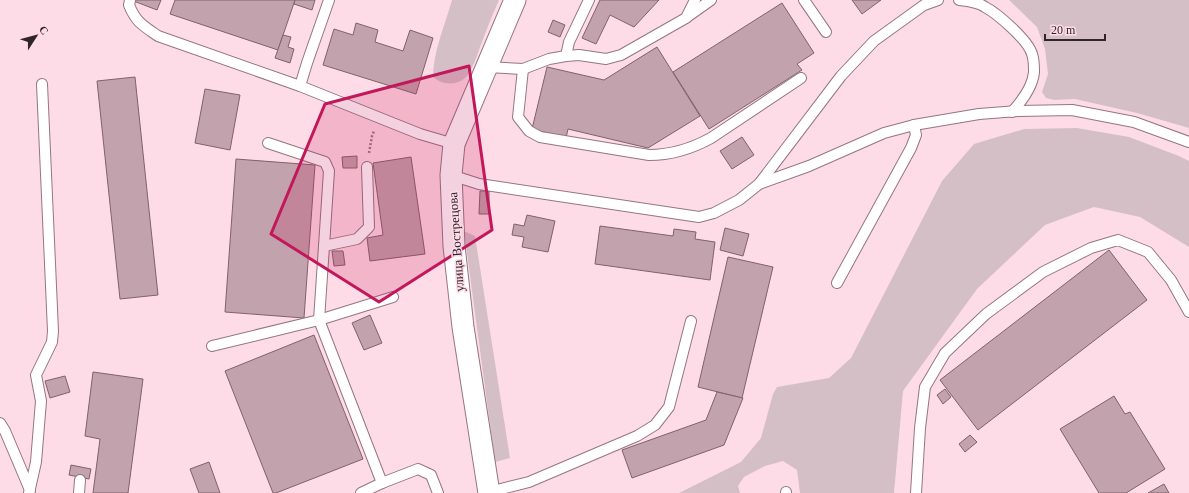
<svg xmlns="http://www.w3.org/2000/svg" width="1189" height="493" font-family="Georgia,serif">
	<rect width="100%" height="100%" fill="#fedce7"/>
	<g fill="#d5bfc6">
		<path d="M452 0H499C492 16 486 31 480 47 477 56 472 71 465 78 455 86 442 85 433 77 433 52 445 25 452 0Z"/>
		<polygon points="1009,0 1189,0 1189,128 1137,113 1075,99 1054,100 1046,98 1042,92 1048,74 1045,49 1037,27"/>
		<polygon points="1077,128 1129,137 1179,156 1189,161 1189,247 1140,217 1094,207 1045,225 977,289 903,391 894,493 800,493 797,470 783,461 765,466 744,477 738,486 740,493 679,493 741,462 761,438 773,394 777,387 829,378 851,358 942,181 974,144 1024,129"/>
		<polygon points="464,231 475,236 510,458 495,462"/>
	</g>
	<g fill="#c2a2ac" stroke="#7f626b">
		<polygon points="131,0 161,0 157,10"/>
		<polygon points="175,0 295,0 278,50 170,14"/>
		<polygon points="295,0 315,0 312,10 294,4"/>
		<polygon points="600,0 659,0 634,27 610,15 596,44 582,38"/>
		<polygon points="852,0 881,0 862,14"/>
		<polygon points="782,3 814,53 797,64 802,70 709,129 673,72"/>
		<polygon points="553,20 565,25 560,37 548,32"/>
		<polygon points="356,23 378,30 375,42 403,51 410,30 433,38 416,94 323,65 334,29 353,35"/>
		<polygon points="283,35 291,37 288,47 294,49 290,63 275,58"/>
		<polygon points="657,47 700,116 648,148 568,129 566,138 532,129 547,67 604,80"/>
		<polygon points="135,77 158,295 120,299 97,81"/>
		<polygon points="205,89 240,95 230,150 195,143"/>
		<polygon points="742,137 754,155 732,169 720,151"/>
		<polygon points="357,156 357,168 343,168 342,157"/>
		<polygon points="411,157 425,254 370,261 367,238 383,235 373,163"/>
		<polygon points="236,159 315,165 304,318 225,312"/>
		<polygon points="480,191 489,191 489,214 479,214"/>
		<polygon points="527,215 555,221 548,252 522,247 524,237 512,235 514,224 524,226"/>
		<polygon points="600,226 673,236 674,229 696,232 695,239 715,242 710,280 595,264"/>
		<polygon points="725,228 749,234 743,256 720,250"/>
		<polygon points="1109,250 1147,300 978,430 940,380"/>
		<polygon points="332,251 343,251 345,265 334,266"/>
		<polygon points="728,257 773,267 742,398 698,387"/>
		<polygon points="370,315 382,343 364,350 352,323"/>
		<polygon points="314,335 363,459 276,493 273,493 225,371"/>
		<polygon points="93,372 143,379 128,493 93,493 100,439 85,436"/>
		<polygon points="65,376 70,392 50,398 45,381"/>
		<polygon points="945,389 951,397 943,404 937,395"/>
		<polygon points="717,392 743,398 724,445 632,478 622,450 706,420"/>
		<polygon points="1114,396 1125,414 1130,412 1165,469 1126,493 1099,493 1060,429"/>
		<polygon points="970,435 977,442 965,452 959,444"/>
		<polygon points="209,462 220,493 199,493 190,469"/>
		<polygon points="71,465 91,469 89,479 69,475"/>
		<polygon points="1164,484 1169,493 1148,493"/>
	</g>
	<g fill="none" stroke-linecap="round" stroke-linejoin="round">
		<defs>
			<g id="lane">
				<path d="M130 0 129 5C136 22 142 25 158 36L300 86 420 134 454 144"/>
				<polyline points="804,0 826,32"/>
				<path d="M959 0C968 1 978 2 985 7 998 14 1028 40 1032 54 1034 59 1034 67 1034 72 1033 86 1021 102 1012 112"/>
				<polyline points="687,17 711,0"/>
				<polyline points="566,56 569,42 589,0"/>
				<polyline points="487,67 523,69 549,59 566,56 579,55 606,59 621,55 686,18 695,0"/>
				<path d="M523 69 518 117 529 131 540 137 649 155C671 155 691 149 711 138L801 78"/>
				<polyline points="300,86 307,63 329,0"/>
				<polyline points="268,143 325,162 329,171 324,246"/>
				<polyline points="451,175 479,184 699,217 714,213 739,200 759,184 809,166 884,133 914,125 979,114 1018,111 1072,110 1134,122 1189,142"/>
				<polyline points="759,184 841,76 874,41 924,5 938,0"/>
				<polyline points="837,283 911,148 916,135 914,125"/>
				<polyline points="212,346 319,320 393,297"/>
				<polyline points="0,423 5,431 30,490"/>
				<polyline points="382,483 418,469 431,475 438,493"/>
				<polyline points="489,492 529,482 637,436 655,425 669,407 691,321"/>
				<polyline points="786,492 786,493"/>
				<polyline points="29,493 36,462 41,401 36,375 52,342 53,331 42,84"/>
				<polyline points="79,493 80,480"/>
				<polyline points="361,493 382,483 319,320 324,246 357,239 369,227 367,167"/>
				<polyline points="916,493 920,428 925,387 945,353 986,314 1043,272 1091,248 1118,240 1148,252 1171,280 1189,312"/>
			</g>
			<polyline id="street" points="489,493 463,327 454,246 451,175 454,144 515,0"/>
		</defs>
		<use href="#lane" stroke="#947680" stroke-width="12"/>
		<use href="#street" stroke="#947680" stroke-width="23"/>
		<polyline stroke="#947d84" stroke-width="2.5" stroke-dasharray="2 2" stroke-linecap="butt" points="369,153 372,136 374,131"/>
		<use href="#lane" stroke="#fff" stroke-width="10"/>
		<use href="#street" stroke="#fff" stroke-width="21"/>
	</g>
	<path fill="#c2185b" fill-opacity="0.2" stroke="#c2185b" stroke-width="3" stroke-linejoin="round" d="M469 66 492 230 379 302 271 234 325 104Z"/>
	<g text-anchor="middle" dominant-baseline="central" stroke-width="3" stroke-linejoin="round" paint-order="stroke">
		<g font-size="13" fill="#302428" stroke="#fedce7">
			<text transform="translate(456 242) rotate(-94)">улица Вострецова</text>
		</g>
	</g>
	<g transform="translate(36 36) rotate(54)" stroke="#fedce7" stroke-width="3" paint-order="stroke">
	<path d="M0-3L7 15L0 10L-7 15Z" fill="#302428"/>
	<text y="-6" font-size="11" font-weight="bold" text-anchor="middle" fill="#302428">С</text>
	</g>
	<path d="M1045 34v6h60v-6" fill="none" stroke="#302428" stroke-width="2"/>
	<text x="1051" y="34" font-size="12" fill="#302428" stroke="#fedce7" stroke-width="3" paint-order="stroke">20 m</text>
</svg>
